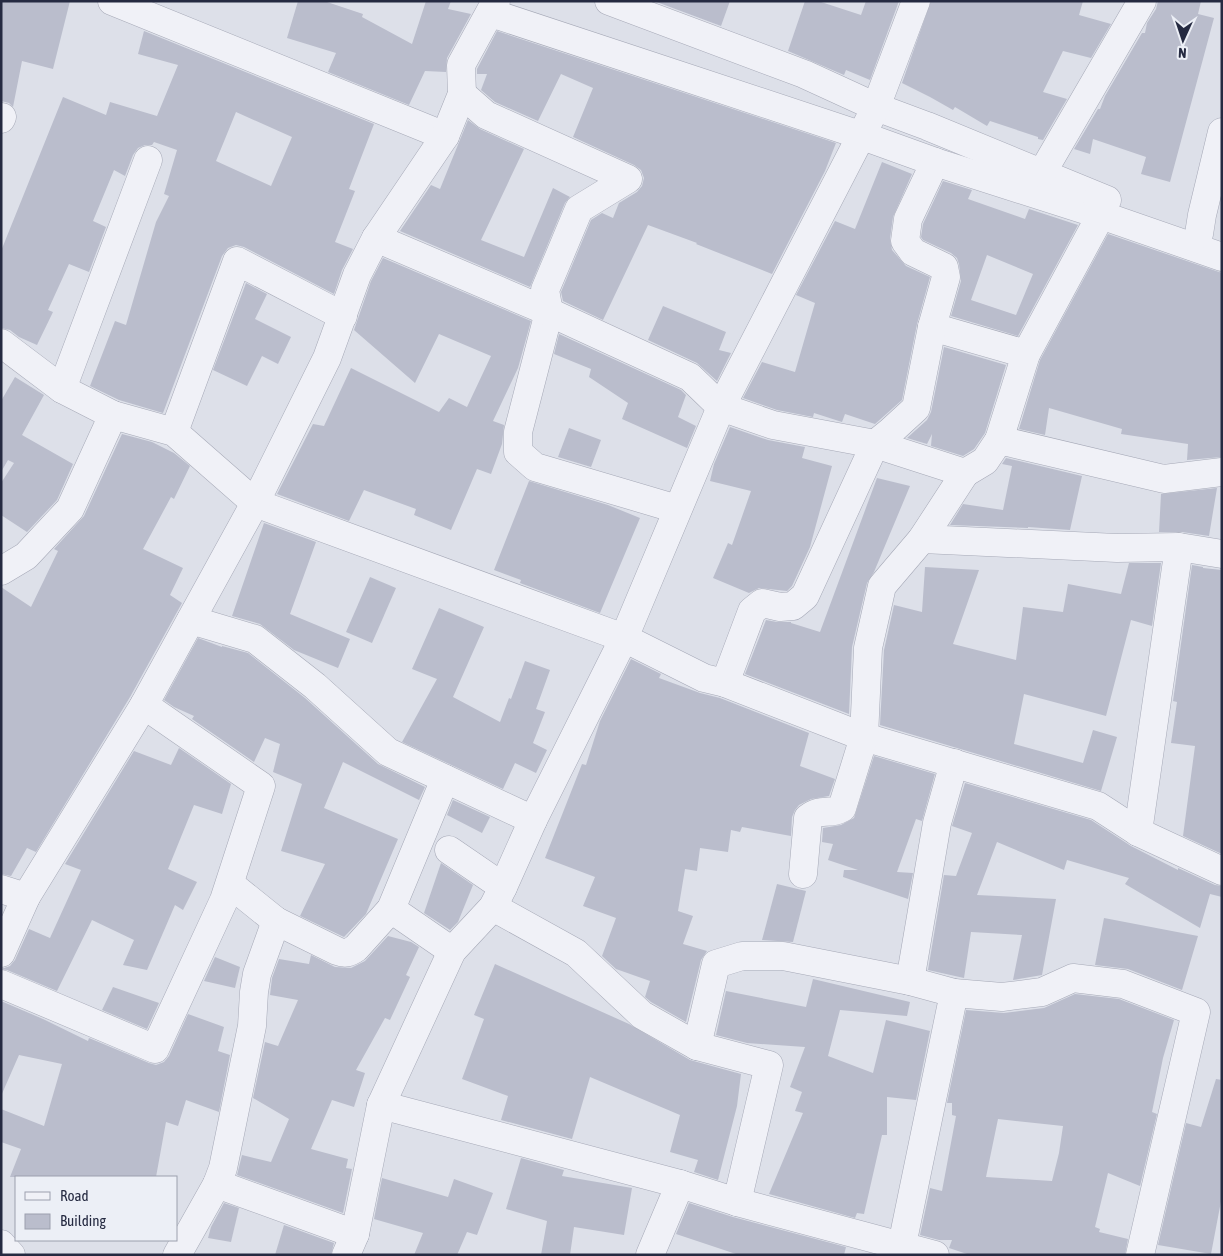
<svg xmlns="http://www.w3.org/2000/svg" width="1223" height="1256" font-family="'Asap Condensed',sans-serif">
	<rect width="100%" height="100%" fill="#dde0e9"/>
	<g fill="#babdcc" fill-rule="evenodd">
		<polygon points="1,1 70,1 53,69 22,61 13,107 9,103 1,101"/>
		<polygon points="298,1 324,1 363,14 362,17 412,44 426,1 451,1 448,9 471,14 447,58 446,72 425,71 409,105 328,72 336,53 287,38"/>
		<polygon points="654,1 730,1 721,26"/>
		<polygon points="805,1 818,1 861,15 866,1 899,1 870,80 846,70 844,75 788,51"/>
		<polygon points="931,1 1083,1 1079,15 1111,24 1091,58 1063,51 1043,92 1067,99 1043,140 1038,139 1038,137 990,121 987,126 955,107 953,110 930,97 902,83"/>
		<polygon points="1158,1 1201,1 1198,14 1214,18 1170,182 1141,174 1146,157 1093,139 1090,154 1074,149 1098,109 1100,109 1105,96 1142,33 1145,33 1147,23 1156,9"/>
		<path d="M144 31 374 124 349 189 355 191 335 242 353 249 342 270 334 294 244 247 236 245 228 248 222 256 163 413 119 400 90 386 115 321 126 325 156 222 169 196 164 194 177 150 154 142 152 145H145L138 148 133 155 125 176 114 170 93 221 106 227 89 272 69 264 48 310 53 312 37 345 19 337 10 330 1 328V251L63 97 106 115 110 102 157 116 178 65 138 54ZM236 112 292 137 271 186 216 161Z"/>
		<polygon points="497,31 836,143 825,171 772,274 696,244 697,243 648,225 603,320 563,301 561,292 591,220 602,213 613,218 619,203 637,192 642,186 644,178 641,170 634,165 573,137 593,88 561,74 538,121 495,102 481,90 487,74 477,74 477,69"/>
		<polygon points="468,120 480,129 524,149 481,240 524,257 553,188 570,197 565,203 530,287 400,231 431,185 440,189"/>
		<polygon points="882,162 912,174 893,217 890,239 892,250 906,266 930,277 917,324 902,400 875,424 845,414 842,422 814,413 813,417 777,410 743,398 762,362 795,372 815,303 796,295 835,221 855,229"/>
		<path d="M943 181 972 190 968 199 1025 219 1029 209 1078 225 1018 336 951 316 961 281 959 264 957 258 951 253 923 240 921 237 923 224ZM987 255 1033 274 1016 315 971 300Z"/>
		<polygon points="1108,234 1222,273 1222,457 1187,460 1188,444 1121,434 1122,429 1049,408 1045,435 1019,429 1040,360"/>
		<polygon points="383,258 531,321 518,368 493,421 504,425 502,444 491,474 477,469 451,530 414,515 416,509 364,490 349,521 277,494 313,424 324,426 351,368 439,412 449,398 467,407 491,356 439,334 415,383 354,330 371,281"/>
		<polygon points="246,283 267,294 255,319 291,337 278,364 262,356 247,386 213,370"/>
		<polygon points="663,306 726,332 719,350 731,353 717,381 697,363 648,340"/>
		<polygon points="559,334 681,390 686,395 678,417 696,426 687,448 622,419 628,403 589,377 591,369 554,354"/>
		<polygon points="944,347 1006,365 985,433 974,449 963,456 931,446 932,434 927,444 907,438 927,420 931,412"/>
		<polygon points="15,377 44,395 22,435 73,464 57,500 27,532 1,515 1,483 14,463 8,460 1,472 1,401"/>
		<polygon points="730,427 768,440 805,447 802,458 832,466 810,547 792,586 787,591 759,588 749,593 713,578 728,543 732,545 751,491 710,481 714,464"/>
		<polygon points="569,428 601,440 591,467 558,457"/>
		<polygon points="122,434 152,442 174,453 190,466 174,499 171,497 143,549 183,568 170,595 182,603 130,697 36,852 27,848 11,876 1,874 1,587 31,607 58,551 54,549 84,516"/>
		<polygon points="1006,458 1082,476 1070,530 1028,527 1028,528 950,525 963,504 1003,510 1012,466 1002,464"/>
		<polygon points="877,478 910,486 874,572 867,583 852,647 849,714 745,674 766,620 777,622 791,622 791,623 820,632"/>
		<polygon points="529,481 608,505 640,518 600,613 520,583 521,580 494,570"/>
		<polygon points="1217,488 1209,536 1182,532 1159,532 1161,494"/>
		<polygon points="264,523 316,542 290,614 350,639 338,668 294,650 260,624 232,616"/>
		<polygon points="1129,563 1161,563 1152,626 1131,620 1106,716 1024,694 1014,744 1083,763 1093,730 1117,737 1101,791 880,725 884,650 894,605 922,612 925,567 979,570 953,644 1016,660 1023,607 1063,612 1068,584 1121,594"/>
		<polygon points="1192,565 1203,567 1203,568 1222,570 1222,854 1183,836 1195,746 1171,743 1177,702 1173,701"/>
		<polygon points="370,577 396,588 372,643 346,632"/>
		<polygon points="439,608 484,627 453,697 500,722 509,698 511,699 525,661 550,670 536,709 545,712 533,743 547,750 536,773 515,763 503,789 402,742 437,679 412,669"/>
		<polygon points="198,638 222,647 222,646 248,653 305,698 378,764 425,787 419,800 343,762 324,808 398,839 366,914 344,937 300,916 325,864 281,851 302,784 273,772 280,744 265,738 254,762 192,719 194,716 174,707 164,700"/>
		<polygon points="631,659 661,674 659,678 700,693 720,698 809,733 800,766 835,779 829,796 811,799 799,805 795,810 792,817 791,836 742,827 740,832 731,830 728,852 700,848 697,871 685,869 678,911 693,916 683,944 707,951 701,960 686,1022 651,1002 645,997 650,981 616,969 602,956 616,918 583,906 595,877 545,858 582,764 586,765 600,721"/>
		<polygon points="179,748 231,784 222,814 194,805 168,869 197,882 183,910 175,905 147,970 123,965 134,940 92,920 57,991 7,970 1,969 10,966 15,960 29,929 50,938 81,870 65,864 134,751 171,765"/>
		<polygon points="874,756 935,774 922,821 916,819 897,872 913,873 908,899 843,877 844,870 858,870 828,860 833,844 822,842 823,828 841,825 854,818"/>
		<polygon points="965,783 1091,820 1131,846 1178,870 1178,868 1215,885 1222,886 1222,897 1210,894 1200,928 1125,884 1129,878 1067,860 1064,870 997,842 977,895 1056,899 1042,975 1013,980 1022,935 971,932 964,978 928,970 944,875 956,876 972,833 952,826"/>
		<polygon points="453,800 490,817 482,833 447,815"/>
		<polygon points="441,863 473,885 458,922 450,930 424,913"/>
		<polygon points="777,884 806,891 793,942 762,940"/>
		<polygon points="1104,918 1198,936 1182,990 1128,969 1095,965"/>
		<polygon points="388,936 411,942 419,947 406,975 410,977 390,1020 385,1018 356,1070 365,1073 354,1107 332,1100 311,1149 348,1159 346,1168 352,1169 343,1213 237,1175 242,1155 271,1162 289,1119 253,1098 265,1042 278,1046 298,1000 270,995 272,978 279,959 309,964 311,955 335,967 351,968 365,961"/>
		<polygon points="215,957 240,967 235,988 204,981"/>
		<polygon points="495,964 629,1024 690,1060 741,1074 737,1106 718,1180 694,1172 698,1160 670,1152 680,1115 590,1077 572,1139 501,1120 508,1096 462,1079 484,1019 474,1015"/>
		<polygon points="813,979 910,1002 907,1016 840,1010 828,1056 873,1073 886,1020 930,1031 916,1100 887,1097 887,1135 882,1135 864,1214 857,1213 855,1218 769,1194 803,1113 795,1111 802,1092 790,1087 805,1047 747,1043 716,1035 726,991 806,1007"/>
		<polygon points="113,987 159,1003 147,1029 102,1010"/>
		<path d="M1075 994 1119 999 1174 1020 1163 1058 1152 1112 1157 1114 1140 1186 1108 1173 1095 1227 1100 1229 1099 1232 1128 1239 1125 1255H970L949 1248 952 1240H939L920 1235 930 1188 942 1191 956 1116 952 1115V1103H947L966 1010 1004 1013 1044 1008ZM998 1119 1063 1126 1059 1153 1052 1181 986 1177Z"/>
		<polygon points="1,1001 43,1019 88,1041 89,1038 149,1063 156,1065 164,1062 169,1056 188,1014 224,1027 218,1051 230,1055 219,1112 186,1100 178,1126 166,1122 156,1177 10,1177 21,1149 1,1142 1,1109 44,1126 62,1064 19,1055 1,1096"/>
		<polygon points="1216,1079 1222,1080 1222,1196 1211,1254 1158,1245 1186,1123 1201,1127"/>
		<polygon points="521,1158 564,1170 562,1176 632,1188 624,1235 574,1227 570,1255 541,1255 547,1221 506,1209"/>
		<polygon points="382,1178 448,1197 454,1179 493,1193 477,1235 467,1232 457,1255 414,1255 423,1233 374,1219"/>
		<polygon points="224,1203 239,1208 231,1242 208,1238 211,1227"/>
		<polygon points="689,1203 733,1217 846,1247 844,1255 739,1255 676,1234"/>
		<polygon points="284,1225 334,1243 331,1255 275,1255"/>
	</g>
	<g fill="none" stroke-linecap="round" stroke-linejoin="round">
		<defs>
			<g id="minor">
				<polyline points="112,1 445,136"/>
				<polyline points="609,1 804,74 876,107 927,126 1107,200"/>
				<polyline points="491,13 860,135 935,162 1101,215 1222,257"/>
				<polyline points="462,94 486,115 628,179 579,209 556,264 545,290 549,312 518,432 518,452 535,467 677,509"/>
				<polyline points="1,119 2,117"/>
				<polyline points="1042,173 1142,1"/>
				<polyline points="1199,234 1202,215 1222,132"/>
				<polyline points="376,238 549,312 690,377 721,407 773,425 875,444 965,473 985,461 999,440 1164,479 1222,472"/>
				<polyline points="932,327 1026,354"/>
				<polyline points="1,343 62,389 113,415 174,432 255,503 624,638 704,678 725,683 864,737 1098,806 1138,832 1222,871"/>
				<polyline points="62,389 148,160"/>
				<polyline points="174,432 237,261 343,316"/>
				<polyline points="999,440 1026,354 1101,215 1097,198"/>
				<polyline points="922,539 1117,548 1179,547 1222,554"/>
				<polyline points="1,571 26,556 70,509 113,415"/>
				<polyline points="191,620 255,639 315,686 388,752 533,820"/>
				<polyline points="725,683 752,611 762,603 780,607 793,606 805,596 875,444 891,431 916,408 932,327 946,277 944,267 913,252 905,241 908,219 935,162"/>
				<polyline points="1138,832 1179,547"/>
				<polyline points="449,850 503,887"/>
				<path d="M803 874 808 818C822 807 828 816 842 808L864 737 868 648 882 586 922 539 965 473"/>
				<path d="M230 884 276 921 337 951C345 954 349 953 356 948L391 909 445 779"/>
				<polyline points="1,889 26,897"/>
				<polyline points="493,907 576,953 642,1015 697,1046 769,1065 737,1202"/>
				<polyline points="391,909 452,951"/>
				<polyline points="1,953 26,897 144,705 255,503 327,358 357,275 376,238 445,136 462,94 461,65 496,1"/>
				<polyline points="910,981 937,823 954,763"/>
				<polyline points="1,984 155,1049 224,900 261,786 144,705"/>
				<polyline points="954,993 1002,997 1042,992 1073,978 1123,984 1196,1012 1140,1255"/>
				<polyline points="697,1046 716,964 742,956 783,956 910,981 954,993 902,1245"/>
				<polyline points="381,1105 452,951 493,907 503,887 533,820 624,638 721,407 876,107 916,1"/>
				<polyline points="217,1184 355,1234"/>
				<polyline points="1,1244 11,1255"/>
				<polyline points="177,1255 217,1184 223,1168 252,1026 254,992 257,974 276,921"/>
				<polyline points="346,1255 355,1234 381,1105 680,1184 737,1202 935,1255"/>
				<polyline points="650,1255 680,1184"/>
			</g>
		</defs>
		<use href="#minor" stroke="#a6a9b7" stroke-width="29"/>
		<use href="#minor" stroke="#f0f1f7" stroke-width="28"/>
	</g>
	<rect width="1223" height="1256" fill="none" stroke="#252a41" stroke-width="5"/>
	<rect x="15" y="1176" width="162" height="65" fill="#eceff6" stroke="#9ca0ae"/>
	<rect x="25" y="1192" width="25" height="8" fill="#f0f1f7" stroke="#9ca0ae"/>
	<text x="60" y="1201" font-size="15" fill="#252a41">Road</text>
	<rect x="25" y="1214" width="25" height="15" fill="#babdcc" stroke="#9ca0ae"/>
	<text x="60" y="1226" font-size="15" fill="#252a41">Building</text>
	<g transform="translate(1183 40) rotate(183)" stroke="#eceff6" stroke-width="4" paint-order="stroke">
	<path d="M0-4L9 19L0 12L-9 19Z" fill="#252a41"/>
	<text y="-8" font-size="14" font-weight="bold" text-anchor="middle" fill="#252a41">N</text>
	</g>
</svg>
